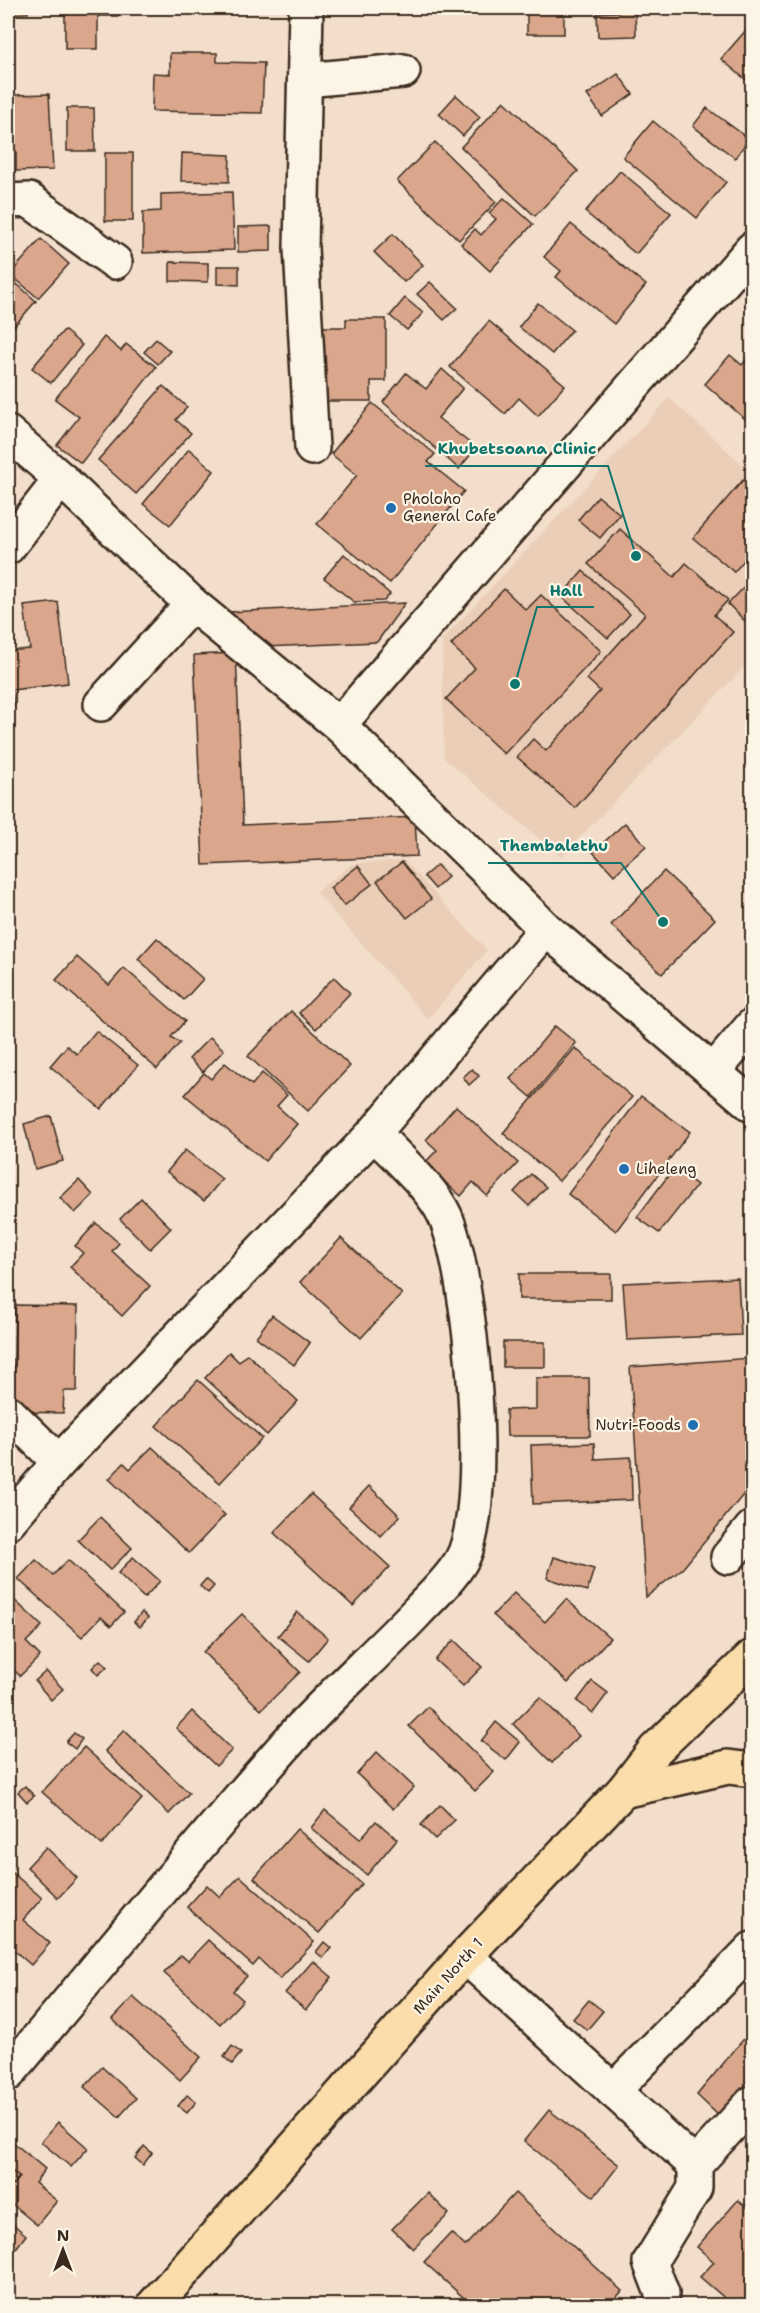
<svg xmlns="http://www.w3.org/2000/svg" width="760" height="2313" font-family="'Shantell Sans',sans-serif">
	<rect width="100%" height="100%" fill="#f2decb"/>
	<filter id="ink" filterUnits="userSpaceOnUse"><feTurbulence type="fractalNoise" baseFrequency=".0167" numOctaves="2"/><feDisplacementMap in="SourceGraphic" scale="12" xChannelSelector="R" yChannelSelector="G"/><feConvolveMatrix kernelMatrix="1 2 1 2 8 2 1 2 1" color-interpolation-filters="sRGB"/></filter>
	<g filter="url(#ink)">
		<g fill="#ebceb8">
			<polygon points="669,398 752,473 752,659 561,857 444,758 442,640"/>
			<polygon points="404,860 487,950 428,1019 316,892 352,864"/>
		</g>
		<g fill="#daa78d" stroke="#3b2a1e" stroke-width="1.5">
			<polygon points="8,8 27,8 28,13 8,14"/>
			<polygon points="65,8 121,8 121,16 98,16 98,49 65,49"/>
			<rect x="527" y="8" width="37" height="26"/>
			<polygon points="635,11 636,36 598,37 597,13"/>
			<polygon points="747,29 752,33 752,85 721,59"/>
			<polygon points="170,53 217,53 217,62 264,63 262,113 152,111 153,73 170,74"/>
			<polygon points="618,74 633,94 602,116 587,95"/>
			<polygon points="49,94 53,170 16,171 16,151 8,152 8,106 14,106 14,95"/>
			<polygon points="456,95 480,117 463,136 439,114"/>
			<polygon points="504,101 578,171 535,216 461,147"/>
			<polygon points="67,108 94,108 95,151 67,151"/>
			<polygon points="707,108 749,139 735,158 693,126"/>
			<polygon points="653,121 726,182 697,218 623,157"/>
			<polygon points="435,142 496,202 459,240 397,181"/>
			<rect x="105" y="153" width="28" height="68"/>
			<polygon points="182,153 230,155 229,182 181,181"/>
			<polygon points="620,171 671,213 636,254 585,212"/>
			<polygon points="232,192 234,250 143,253 143,212 161,211 161,194"/>
			<polygon points="504,198 533,224 490,271 461,244 475,229 481,235 496,219 489,213"/>
			<polygon points="571,224 646,285 614,324 556,277 561,271 544,257"/>
			<polygon points="271,226 271,251 238,252 238,227"/>
			<polygon points="393,234 423,265 404,282 374,252"/>
			<polygon points="41,239 69,264 38,298 10,274"/>
			<polygon points="170,262 208,263 208,282 170,281"/>
			<polygon points="217,266 239,266 239,285 217,284"/>
			<polygon points="8,276 36,301 8,333"/>
			<polygon points="430,282 457,308 444,320 417,294"/>
			<polygon points="405,298 423,313 407,330 390,316"/>
			<polygon points="538,303 572,330 552,354 519,327"/>
			<polygon points="346,319 386,319 386,381 371,381 371,401 321,401 321,327 346,327"/>
			<polygon points="489,321 565,385 538,416 519,398 505,414 450,367"/>
			<polygon points="64,330 82,345 51,383 32,368"/>
			<polygon points="104,337 121,351 126,344 156,367 81,463 57,445 79,417 55,399"/>
			<polygon points="156,339 170,351 158,364 144,352"/>
			<polygon points="752,353 752,425 705,384 730,355 742,365"/>
			<polygon points="442,369 463,388 438,418 476,448 459,469 383,402 406,373 426,389"/>
			<polygon points="163,386 187,407 176,420 191,433 136,494 98,460"/>
			<polygon points="372,403 435,454 428,462 464,491 390,583 317,524 357,475 331,454"/>
			<polygon points="189,449 214,471 170,525 143,504"/>
			<polygon points="743,480 752,488 752,551 734,572 693,538"/>
			<polygon points="598,496 620,514 600,538 578,520"/>
			<polygon points="620,529 674,577 686,563 728,600 714,615 733,632 575,808 517,757 533,739 546,751 600,691 587,679 645,614 588,564"/>
			<polygon points="344,554 390,594 384,601 354,602 324,578"/>
			<polygon points="583,571 630,614 608,638 561,596"/>
			<polygon points="752,579 752,628 728,604"/>
			<polygon points="504,589 526,610 541,595 601,651 504,754 446,699 475,668 451,645"/>
			<polygon points="58,602 68,683 12,690 14,707 8,708 8,651 30,649 24,606"/>
			<polygon points="405,603 377,642 265,647 229,612"/>
			<polygon points="236,653 243,825 415,817 417,856 203,865 194,655"/>
			<polygon points="625,823 646,846 614,875 593,852"/>
			<polygon points="402,862 431,899 407,918 377,881"/>
			<polygon points="437,865 448,877 435,889 424,876"/>
			<polygon points="358,866 372,884 344,906 330,888"/>
			<polygon points="664,871 715,919 662,974 611,925"/>
			<polygon points="157,938 203,979 184,1000 138,959"/>
			<polygon points="77,957 109,985 124,968 185,1021 171,1037 180,1043 157,1069 56,980"/>
			<polygon points="334,977 350,993 316,1029 299,1013"/>
			<polygon points="291,1011 350,1066 308,1111 248,1056"/>
			<polygon points="555,1026 576,1043 531,1097 510,1079"/>
			<polygon points="96,1031 138,1065 101,1109 50,1066 67,1046 77,1054"/>
			<polygon points="210,1037 224,1050 203,1072 189,1059"/>
			<polygon points="575,1048 632,1097 559,1181 503,1133"/>
			<polygon points="225,1063 252,1085 262,1073 287,1095 277,1106 297,1124 265,1161 185,1095 204,1073 211,1079"/>
			<polygon points="472,1069 479,1076 469,1085 463,1077"/>
			<polygon points="641,1096 690,1132 616,1231 568,1194"/>
			<polygon points="456,1106 518,1163 487,1196 473,1182 461,1196 424,1164 437,1150 426,1140"/>
			<polygon points="51,1116 63,1161 35,1169 24,1124"/>
			<polygon points="185,1150 222,1179 204,1201 167,1172"/>
			<polygon points="674,1168 697,1185 659,1233 637,1217"/>
			<polygon points="531,1174 546,1187 529,1206 514,1192"/>
			<polygon points="79,1180 93,1195 75,1213 60,1198"/>
			<polygon points="141,1198 171,1228 150,1249 120,1219"/>
			<polygon points="96,1223 119,1243 112,1251 150,1286 122,1316 70,1267 83,1253 75,1246"/>
			<polygon points="341,1238 402,1294 361,1338 300,1282"/>
			<rect x="519" y="1274" width="92" height="25"/>
			<polygon points="738,1278 741,1335 627,1340 623,1283"/>
			<polygon points="15,1305 78,1306 77,1391 64,1391 63,1413 20,1412 13,1403"/>
			<polygon points="272,1315 310,1343 294,1365 256,1337"/>
			<rect x="503" y="1342" width="42" height="25"/>
			<polygon points="229,1352 239,1362 247,1354 298,1401 267,1435 205,1378"/>
			<polygon points="752,1358 752,1484 683,1568 646,1597 630,1367"/>
			<polygon points="536,1378 589,1378 590,1436 507,1436 506,1410 536,1409"/>
			<polygon points="198,1380 262,1438 220,1483 156,1426"/>
			<polygon points="594,1443 595,1459 631,1457 632,1500 533,1504 531,1445"/>
			<polygon points="152,1447 225,1515 189,1553 109,1479 124,1463 130,1469"/>
			<polygon points="369,1486 400,1516 381,1536 349,1507"/>
			<polygon points="311,1494 390,1567 353,1606 274,1533"/>
			<polygon points="100,1517 132,1548 110,1570 78,1540"/>
			<polygon points="133,1557 160,1581 144,1598 118,1573"/>
			<polygon points="554,1557 594,1569 587,1591 547,1578"/>
			<polygon points="36,1560 53,1575 68,1560 124,1612 111,1626 101,1617 82,1637 18,1579"/>
			<polygon points="206,1579 214,1586 208,1593 200,1586"/>
			<polygon points="514,1593 545,1622 566,1599 610,1638 568,1683 493,1615"/>
			<polygon points="8,1594 42,1626 26,1642 40,1656 20,1676 8,1664"/>
			<polygon points="142,1612 148,1618 140,1627 134,1622"/>
			<polygon points="297,1612 328,1638 309,1661 278,1636"/>
			<polygon points="242,1614 300,1672 261,1710 203,1652"/>
			<polygon points="454,1640 482,1667 463,1686 435,1660"/>
			<polygon points="100,1660 107,1667 98,1675 92,1668"/>
			<polygon points="46,1671 63,1689 51,1700 35,1681"/>
			<polygon points="592,1681 608,1693 593,1713 577,1701"/>
			<polygon points="540,1697 579,1736 552,1763 513,1724"/>
			<polygon points="428,1707 494,1772 475,1791 409,1726"/>
			<polygon points="192,1711 232,1750 216,1766 176,1728"/>
			<polygon points="496,1722 520,1742 506,1760 481,1741"/>
			<polygon points="124,1730 189,1793 169,1814 105,1751"/>
			<polygon points="74,1733 82,1739 75,1749 66,1742"/>
			<polygon points="84,1747 142,1799 102,1845 42,1792"/>
			<polygon points="377,1752 414,1787 393,1809 357,1774"/>
			<polygon points="25,1786 34,1796 27,1802 18,1792"/>
			<polygon points="440,1805 455,1820 435,1839 421,1825"/>
			<polygon points="325,1810 360,1839 376,1821 397,1839 367,1875 311,1828"/>
			<polygon points="297,1829 362,1884 319,1933 254,1878"/>
			<polygon points="46,1847 77,1878 58,1898 27,1867"/>
			<polygon points="8,1869 42,1898 23,1920 50,1943 31,1965 8,1945"/>
			<polygon points="240,1876 314,1942 280,1979 259,1959 253,1966 187,1907 207,1885 220,1897"/>
			<polygon points="208,1940 247,1976 233,1991 243,2000 220,2024 164,1973 181,1955 188,1961"/>
			<polygon points="324,1942 331,1948 323,1958 316,1952"/>
			<polygon points="313,1961 332,1977 306,2010 285,1993"/>
			<polygon points="133,1997 201,2057 180,2080 112,2019"/>
			<polygon points="589,2000 603,2011 587,2030 573,2019"/>
			<polygon points="752,2029 752,2126 742,2138 697,2095"/>
			<polygon points="232,2046 241,2053 232,2064 224,2057"/>
			<polygon points="102,2067 136,2098 119,2117 84,2087"/>
			<polygon points="187,2095 196,2102 187,2113 178,2106"/>
			<polygon points="549,2110 619,2165 594,2197 524,2141"/>
			<polygon points="58,2122 88,2148 71,2167 41,2142"/>
			<polygon points="8,2138 45,2169 35,2183 57,2201 37,2225 8,2201 8,2190 19,2177 8,2168"/>
			<polygon points="144,2146 152,2153 143,2165 135,2158"/>
			<polygon points="8,2168 19,2177 8,2190"/>
			<polygon points="428,2193 449,2214 413,2249 392,2229"/>
			<polygon points="515,2193 622,2291 609,2306 473,2306 424,2262 451,2233 465,2246"/>
			<polygon points="738,2200 752,2212 752,2306 734,2306 700,2277 714,2262 697,2247"/>
			<polygon points="8,2220 26,2235 8,2259"/>
		</g>
		<g fill="none" stroke-linecap="round" stroke-linejoin="round">
			<defs>
				<g id="minor">
					<polyline points="306,8 301,248 312,448"/>
					<polyline points="305,80 403,71"/>
					<polyline points="8,201 29,200 115,262"/>
					<polyline points="8,433 61,479 192,604 339,725 546,929 752,1105"/>
					<polyline points="8,547 61,479"/>
					<polyline points="101,704 192,604"/>
					<polyline points="339,725 752,249"/>
					<polyline points="713,1072 752,1026"/>
					<polyline points="8,1412 59,1462"/>
					<polyline points="8,1522 59,1462 374,1133 546,929"/>
					<polyline points="728,1557 752,1528"/>
					<polyline points="465,1956 695,2165 752,2103"/>
					<path d="M8 2074C102 1963 193 1849 290 1740 329 1696 375 1656 416 1613 431 1597 449 1581 461 1561 493 1506 471 1275 445 1216 432 1187 395 1156 374 1133"/>
					<polyline points="613,2091 752,1949"/>
					<polyline points="661,2306 662,2293 650,2262 695,2188 695,2165"/>
				</g>
				<g id="major">
					<polyline points="623,1791 728,1767 752,1770"/>
					<polyline points="153,2306 465,1956 623,1791 655,1750 752,1657"/>
				</g>
			</defs>
			<use href="#minor" stroke="#3b2a1e" stroke-width="38"/>
			<use href="#major" stroke="#3b2a1e" stroke-width="38"/>
			<use href="#minor" stroke="#fcf5e5" stroke-width="33"/>
			<use href="#major" stroke="#faddab" stroke-width="33"/>
		</g>
	</g>
	<g fill="#1f6fb2" stroke="#fcf5e5" stroke-width="2">
		<circle cx="391" cy="508" r="6"/>
		<circle cx="624" cy="1169" r="6"/>
		<circle cx="693" cy="1425" r="6"/>
	</g>
	<g text-anchor="middle" dominant-baseline="central" stroke-width="4.5" stroke-linejoin="round" paint-order="stroke">
		<g font-size="15" fill="#3b2a1e" stroke="#fcf5e5" text-anchor="start">
			<text x="403" y="499">Pholoho<tspan x="403" dy="17">General Cafe</tspan></text>
			<text x="636" y="1169">Liheleng</text>
			<text x="681" y="1425" text-anchor="end">Nutri-Foods</text>
		</g>
		<g font-size="15" fill="#3b2a1e" stroke="#fcf5e5">
			<text transform="translate(448 1976) rotate(-48)">Main North 1</text>
		</g>
	</g>
	<path fill="none" stroke="#0f766e" stroke-width="2" d="M636 556L608 466H425M515 684L537 607H594M663 922L621 863H488"/>
	<g fill="#0f766e" stroke="#fcf5e5" stroke-width="2">
		<circle cx="636" cy="556" r="6"/>
		<circle cx="515" cy="684" r="6"/>
		<circle cx="663" cy="922" r="6"/>
	</g>
	<g font-size="16" text-anchor="middle" font-weight="bold" fill="#0f766e" stroke="#fcf5e5" stroke-width="4.5" stroke-linejoin="round" paint-order="stroke">
		<text x="517" y="454">Khubetsoana Clinic</text>
		<text x="566" y="596">Hall</text>
		<text x="554" y="851">Thembalethu</text>
	</g>
	<rect width="760" height="2313" fill="none" stroke="#fcf5e5" stroke-width="30"/>
	<rect x="15" y="15" width="730" height="2283" fill="none" stroke="#3b2a1e" stroke-width="2" filter="url(#ink)"/>
	<g transform="translate(63 2250)" stroke="#fcf5e5" stroke-width="4.5" paint-order="stroke">
	<path d="M0-4.5L10 22L0 15L-10 22Z" fill="#3b2a1e"/>
	<text y="-9" font-size="16" font-weight="bold" text-anchor="middle" fill="#3b2a1e">N</text>
	</g>
</svg>
